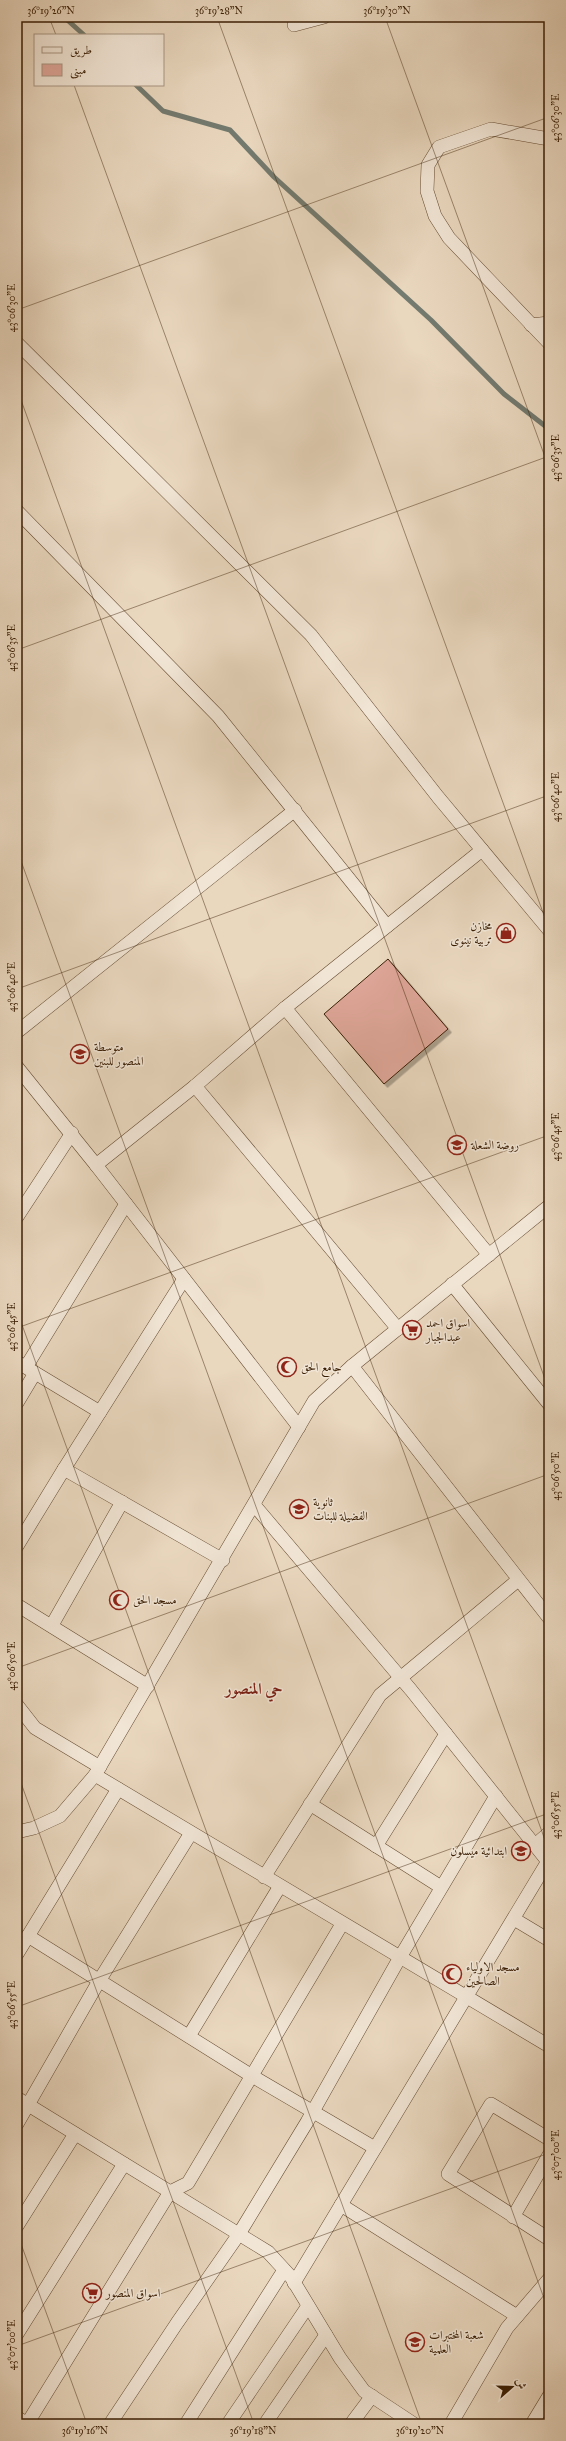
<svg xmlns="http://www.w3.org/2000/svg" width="566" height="2441" font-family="'IM FELL Great Primer',Amiri,serif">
	<defs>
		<filter id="shadow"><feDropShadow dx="3.5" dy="3.5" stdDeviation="0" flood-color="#0004"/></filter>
	</defs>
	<rect width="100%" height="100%" fill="#e9d7be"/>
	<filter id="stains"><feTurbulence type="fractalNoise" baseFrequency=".005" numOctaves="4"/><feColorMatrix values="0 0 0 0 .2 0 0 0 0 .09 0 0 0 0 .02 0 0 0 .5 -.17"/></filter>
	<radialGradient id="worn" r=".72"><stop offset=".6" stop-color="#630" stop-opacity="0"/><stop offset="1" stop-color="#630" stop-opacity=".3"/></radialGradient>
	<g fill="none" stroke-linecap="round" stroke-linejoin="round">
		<g stroke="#737a6f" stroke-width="5">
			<polyline points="64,17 84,35"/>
			<polyline points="136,85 163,111 230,130 274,177 431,320 504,394 549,429"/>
		</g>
	</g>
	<polygon fill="#dda597" stroke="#3a1e04" filter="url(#shadow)" points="388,959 448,1029 384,1084 324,1014"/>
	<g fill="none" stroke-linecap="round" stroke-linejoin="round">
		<defs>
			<g id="street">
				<polyline points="294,25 324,17"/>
				<polyline points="549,139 491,129 439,147 428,165 427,191 435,216 449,238 549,343"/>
				<polyline points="531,325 549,323"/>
				<polyline points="17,343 311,635 438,797 549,930"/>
				<polyline points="17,511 218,716 387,926"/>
				<polyline points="285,1008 482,850"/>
				<polyline points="17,1032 295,810"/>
				<polyline points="17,1067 96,1165"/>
				<polyline points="195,1086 398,1329"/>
				<polyline points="17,1217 72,1133"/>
				<polyline points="184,1279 64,1469 223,1560"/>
				<polyline points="452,1284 549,1404"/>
				<polyline points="17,1362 100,1412"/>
				<polyline points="352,1366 549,1618"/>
				<polyline points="26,1367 126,1204"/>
				<polyline points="17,1403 35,1373"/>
				<polyline points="299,1427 96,1165 195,1086 285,1008 489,1255"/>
				<polyline points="255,1506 411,1690 549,1863"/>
				<polyline points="17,1546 64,1469"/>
				<polyline points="17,1605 148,1686"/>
				<polyline points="52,1625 122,1502"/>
				<polyline points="17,1705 35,1728 100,1767"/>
				<polyline points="95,1775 549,2046"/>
				<polyline points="310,1804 441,1887"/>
				<polyline points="17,1832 34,1828 60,1816 95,1775 314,1401 352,1366 549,1206"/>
				<polyline points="535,1845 549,1833"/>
				<polyline points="376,1846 446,1734"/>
				<polyline points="264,1877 380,1695 518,1580"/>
				<polyline points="514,1919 549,1940"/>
				<polyline points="28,1936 252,2076 375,2148"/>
				<polyline points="17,1954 118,1789"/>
				<polyline points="189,2036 280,1886"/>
				<polyline points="17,2098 268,2252 291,2277 340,2358 364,2391 414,2424"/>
				<polyline points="17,2124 99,1981 191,1833"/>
				<polyline points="549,2139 491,2104 448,2174 549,2239"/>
				<polyline points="341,2205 517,2316"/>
				<polyline points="513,2217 549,2155"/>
				<polyline points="17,2226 75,2134"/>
				<polyline points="294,2283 548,1861"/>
				<polyline points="17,2334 124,2164"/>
				<polyline points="27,2424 170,2192 188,2183 342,1924"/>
				<polyline points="110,2424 177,2323 239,2234 307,2122 399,1959 496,1796"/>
				<polyline points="186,2424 284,2270"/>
				<polyline points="228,2424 308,2306"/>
				<polyline points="265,2424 326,2335"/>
				<polyline points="351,2424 372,2396"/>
				<polyline points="451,2424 507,2328 549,2279"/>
				<polyline points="532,2424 549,2396"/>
			</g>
			<polyline id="secondary" points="17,2421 22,2424"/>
		</defs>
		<use href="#street" stroke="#664c32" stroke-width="14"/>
		<use href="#secondary" stroke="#3a1e04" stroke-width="20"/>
		<use href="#street" stroke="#f1e5d5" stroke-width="13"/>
		<use href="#secondary" stroke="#f1e5d5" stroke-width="19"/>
	</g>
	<path fill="none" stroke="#3a1e04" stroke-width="1" stroke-opacity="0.45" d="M49 17 56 35M217 17 549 929M385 17 549 468M74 85 549 1390M17 310 549 117M17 389 549 1851M17 650 549 456M17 850 549 2312M17 989 549 795M17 1311 422 2424M17 1328 549 1135M17 1668 549 1474M17 1772 254 2424M17 2007 549 1813M17 2233 87 2424M17 2346 549 2153"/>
	<defs>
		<symbol id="shop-ring" viewBox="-11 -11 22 22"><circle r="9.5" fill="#f1e5d5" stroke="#8f2418" stroke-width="1.5"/><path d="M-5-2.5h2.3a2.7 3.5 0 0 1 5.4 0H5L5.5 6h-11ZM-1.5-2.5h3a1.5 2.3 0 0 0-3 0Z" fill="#8f2418"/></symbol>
		<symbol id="school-ring" viewBox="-11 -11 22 22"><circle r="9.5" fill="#f1e5d5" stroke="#8f2418" stroke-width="1.5"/><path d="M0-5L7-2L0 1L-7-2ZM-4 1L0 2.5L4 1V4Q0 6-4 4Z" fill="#8f2418"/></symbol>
		<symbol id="supermarket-ring" viewBox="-11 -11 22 22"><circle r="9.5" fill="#f1e5d5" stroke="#8f2418" stroke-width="1.5"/><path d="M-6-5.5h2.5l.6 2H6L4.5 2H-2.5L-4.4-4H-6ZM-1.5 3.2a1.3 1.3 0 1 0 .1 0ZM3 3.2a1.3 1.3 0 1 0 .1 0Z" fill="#8f2418"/></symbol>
		<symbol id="mosque-ring" viewBox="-11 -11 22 22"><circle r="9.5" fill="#f1e5d5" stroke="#8f2418" stroke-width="1.5"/><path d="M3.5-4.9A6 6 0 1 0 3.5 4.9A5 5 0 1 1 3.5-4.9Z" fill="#8f2418"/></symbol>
	</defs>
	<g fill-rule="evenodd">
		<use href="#shop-ring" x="495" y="922" width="22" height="22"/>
		<use href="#school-ring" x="69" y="1043" width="22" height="22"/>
		<use href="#school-ring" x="446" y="1134" width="22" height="22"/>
		<use href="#supermarket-ring" x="401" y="1319" width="22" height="22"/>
		<use href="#mosque-ring" x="276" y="1356" width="22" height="22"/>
		<use href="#school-ring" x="288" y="1498" width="22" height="22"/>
		<use href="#mosque-ring" x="108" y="1589" width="22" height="22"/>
		<use href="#school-ring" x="510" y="1840" width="22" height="22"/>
		<use href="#mosque-ring" x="441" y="1963" width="22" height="22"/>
		<use href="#supermarket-ring" x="81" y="2282" width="22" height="22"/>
		<use href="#school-ring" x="404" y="2331" width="22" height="22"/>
	</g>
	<g text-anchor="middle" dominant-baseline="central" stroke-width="3" stroke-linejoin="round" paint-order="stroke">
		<g font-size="12" fill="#3a1e04" stroke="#f1e5d5" text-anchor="start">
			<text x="492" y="926" text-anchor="end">مخازن<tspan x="492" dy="14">تربية نينوى</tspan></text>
			<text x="94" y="1047">متوسطة<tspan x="94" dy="14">المنصور للبنين</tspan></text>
			<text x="471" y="1145">روضة الشعلة</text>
			<text x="426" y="1323">اسواق احمد<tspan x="426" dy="14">عبدالجبار</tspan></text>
			<text x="301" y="1367">جامع الحق</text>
			<text x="313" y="1502">ثانوية<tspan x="313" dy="14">الفضيلة للبنات</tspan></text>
			<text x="133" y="1600">مسجد الحق</text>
			<text x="507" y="1851" text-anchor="end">ابتدائية ميسلون</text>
			<text x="466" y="1967">مسجد الاولياء<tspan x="466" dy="14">الصالحين</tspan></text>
			<text x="106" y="2293">اسواق المنصور</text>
			<text x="429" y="2335">شعبة المختبرات<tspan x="429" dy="14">العلمية</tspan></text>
		</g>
		<g font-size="16" font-weight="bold" fill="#7a1f14" stroke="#f1e5d5">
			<text x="254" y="1688">حي المنصور</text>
		</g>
	</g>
	<rect width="566" height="2441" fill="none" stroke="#e9d7be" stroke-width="44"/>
	<rect x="34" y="34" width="130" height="52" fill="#f1e5d5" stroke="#a89581"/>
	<rect x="42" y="47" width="20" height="6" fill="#f1e5d5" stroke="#a89581"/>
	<text x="70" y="54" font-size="12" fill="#3a1e04">طريق</text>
	<rect x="42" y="64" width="20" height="12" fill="#dda597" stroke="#a89581"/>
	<text x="70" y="74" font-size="12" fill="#3a1e04">مبنى</text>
	<g transform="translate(512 2387) rotate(70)" stroke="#f1e5d5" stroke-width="3" paint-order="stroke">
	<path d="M0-3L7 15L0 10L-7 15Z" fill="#3a1e04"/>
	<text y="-6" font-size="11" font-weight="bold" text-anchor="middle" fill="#3a1e04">ش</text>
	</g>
	<rect x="22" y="22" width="522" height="2397" fill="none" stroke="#3a1e04" stroke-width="1.5"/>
	<g font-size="10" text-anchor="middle" fill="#3a1e04">
		<text x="51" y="14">36°19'26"N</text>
		<text x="219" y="14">36°19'28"N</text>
		<text x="387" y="14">36°19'30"N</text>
		<text transform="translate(555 118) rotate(-90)" y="4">43°06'30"E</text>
		<text transform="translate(11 308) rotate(-90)" y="4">43°06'30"E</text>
		<text transform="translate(555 458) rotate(-90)" y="4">43°06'35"E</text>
		<text transform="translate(11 648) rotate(-90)" y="4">43°06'35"E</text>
		<text transform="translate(555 797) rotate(-90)" y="4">43°06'40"E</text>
		<text transform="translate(11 987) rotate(-90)" y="4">43°06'40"E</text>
		<text transform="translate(555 1137) rotate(-90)" y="4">43°06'45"E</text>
		<text transform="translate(11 1327) rotate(-90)" y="4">43°06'45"E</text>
		<text transform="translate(555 1476) rotate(-90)" y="4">43°06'50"E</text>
		<text transform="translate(11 1666) rotate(-90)" y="4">43°06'50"E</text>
		<text transform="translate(555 1815) rotate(-90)" y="4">43°06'55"E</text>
		<text transform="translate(11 2005) rotate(-90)" y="4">43°06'55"E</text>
		<text transform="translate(555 2155) rotate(-90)" y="4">43°07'00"E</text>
		<text transform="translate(11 2345) rotate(-90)" y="4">43°07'00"E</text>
		<text x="85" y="2434">36°19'16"N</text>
		<text x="253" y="2434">36°19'18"N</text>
		<text x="420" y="2434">36°19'20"N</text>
	</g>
	<rect width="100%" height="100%" filter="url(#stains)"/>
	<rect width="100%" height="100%" fill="url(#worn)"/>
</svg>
